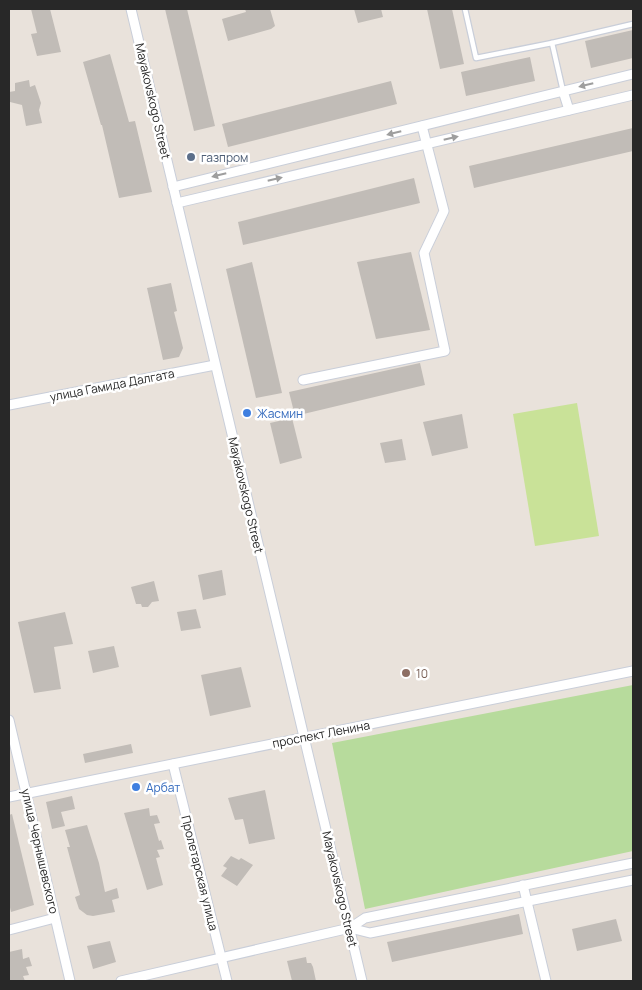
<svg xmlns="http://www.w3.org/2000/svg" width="642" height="990" font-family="Manrope,sans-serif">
	<rect width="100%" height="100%" fill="#e9e2db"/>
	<polygon fill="#b7db9c" points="633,685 633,851 365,909 332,743"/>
	<polygon fill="#c9e298" points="577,403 599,536 535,546 513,414"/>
	<g fill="#c1bcb7">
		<polygon points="31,9 50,9 61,52 37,56 31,34 37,33"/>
		<polygon points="165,9 187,9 215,126 194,131"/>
		<polygon points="245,9 270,9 275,26 271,29 228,41 222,19 246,12"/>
		<polygon points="354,9 381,9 383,17 358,23"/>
		<polygon points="427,9 452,9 464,64 440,69"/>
		<polygon points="633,30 633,58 591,68 585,41"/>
		<polygon points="110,54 129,122 135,121 152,192 119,198 102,125 101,125 83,62"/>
		<polygon points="530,57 535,81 466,96 461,72"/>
		<polygon points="29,80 30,87 35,85 41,103 39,110 42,123 26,126 22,105 10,102 9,92 15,91 15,83"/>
		<polygon points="391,81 397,104 228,147 222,124"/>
		<polygon points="633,128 633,151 474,188 469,166"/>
		<polygon points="414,178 420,203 243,245 238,222"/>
		<polygon points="411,252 430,330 376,339 357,262"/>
		<polygon points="252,262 282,393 256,398 226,269"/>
		<polygon points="171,283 177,311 174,312 183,348 179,357 163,360 147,288"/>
		<polygon points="420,363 425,385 295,416 289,392"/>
		<polygon points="462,414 468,448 432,456 423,422"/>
		<polygon points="292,418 302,458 280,464 270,423"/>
		<polygon points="402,439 406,460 385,463 380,443"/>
		<polygon points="222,570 226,595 203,600 198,575"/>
		<polygon points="154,581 159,601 152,602 148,607 142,607 141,604 136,604 131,587"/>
		<polygon points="196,609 201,628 181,631 177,612"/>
		<polygon points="65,612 73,644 54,647 61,689 34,693 18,622"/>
		<polygon points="114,646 119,667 93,673 88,651"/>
		<polygon points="241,667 251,707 210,716 201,675"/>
		<polygon points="131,744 133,753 85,763 83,754"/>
		<polygon points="265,790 275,839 249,844 243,819 235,820 228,798"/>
		<polygon points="72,796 75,809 61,812 65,826 52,829 46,802"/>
		<polygon points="149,808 150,816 157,815 160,823 154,824 159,841 161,840 164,849 157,850 160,857 156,858 163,885 147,890 124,813"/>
		<polygon points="12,814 34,905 11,912 9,903 9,815"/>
		<polygon points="87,825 99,863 105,892 117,888 119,898 112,900 115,912 93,916 87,915 79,909 75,897 80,895 67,847 70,847 65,830"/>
		<polygon points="231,856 239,860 241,858 253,865 237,886 221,876 227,868 223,866"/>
		<polygon points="519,914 523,934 392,962 387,942"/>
		<polygon points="616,919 622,941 577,951 572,929"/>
		<polygon points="110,941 116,962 93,969 87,946"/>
		<polygon points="22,949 23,959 29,957 32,966 26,967 29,975 23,976 25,981 9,981 9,952"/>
		<polygon points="306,957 307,963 311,963 313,967 316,981 292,981 287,961"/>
	</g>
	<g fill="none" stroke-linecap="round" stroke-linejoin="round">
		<defs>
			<g id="lane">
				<polyline points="465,9 476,58 552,43 563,91"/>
				<polyline points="552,43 633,24"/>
			</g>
			<g id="street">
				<polyline points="131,9 362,981"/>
				<polyline points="563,91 569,110"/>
				<polyline points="173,187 633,74"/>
				<polyline points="177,203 633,95"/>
				<polyline points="303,380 445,351 424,253 444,211 422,126"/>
				<polyline points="9,405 215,365"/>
				<polyline points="9,720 70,981"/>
				<polyline points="173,764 227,981"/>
				<polyline points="9,797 633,671"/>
				<polyline points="523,885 546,981"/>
				<polyline points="350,928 365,918 633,863"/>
				<polyline points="9,930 55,918"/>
				<polyline points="121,981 350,928 370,933 633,880"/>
			</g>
		</defs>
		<use href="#lane" stroke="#c9ced9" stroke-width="7"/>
		<use href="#street" stroke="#c9ced9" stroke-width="11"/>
		<use href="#lane" stroke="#fff" stroke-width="4.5"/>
		<use href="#street" stroke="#fff" stroke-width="9"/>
	</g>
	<defs><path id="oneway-solid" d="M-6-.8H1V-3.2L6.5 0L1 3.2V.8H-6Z" transform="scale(1.25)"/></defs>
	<g fill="#9e9e9e">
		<use href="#oneway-solid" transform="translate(586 85) rotate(166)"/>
		<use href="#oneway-solid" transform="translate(394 133) rotate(166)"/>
		<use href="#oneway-solid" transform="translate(451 138) rotate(-13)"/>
		<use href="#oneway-solid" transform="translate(219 175) rotate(166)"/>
		<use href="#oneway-solid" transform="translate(275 179) rotate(-13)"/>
	</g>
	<circle fill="#5c6f8a" stroke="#fff" stroke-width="2" cx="191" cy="157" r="5"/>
	<g fill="#3f7fe0" stroke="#fff" stroke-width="2">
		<circle cx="247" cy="413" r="5"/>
		<circle cx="136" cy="787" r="5"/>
	</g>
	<circle fill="#8d6e63" stroke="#fff" stroke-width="2" cx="406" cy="673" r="5"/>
	<g text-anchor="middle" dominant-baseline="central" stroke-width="5" stroke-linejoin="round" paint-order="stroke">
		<g font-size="12" fill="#282828" stroke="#fff">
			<text transform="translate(153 101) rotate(77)">Mayakovskogo Street</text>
			<text transform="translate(112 385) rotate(-11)">улица Гамида Далгата</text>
			<text transform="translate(246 495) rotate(77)">Mayakovskogo Street</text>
			<text transform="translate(321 734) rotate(-11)">проспект Ленина</text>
			<text transform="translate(40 851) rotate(77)">улица Чернышевского</text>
			<text transform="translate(200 873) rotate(76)">Пролетарская улица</text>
			<text transform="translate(340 889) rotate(77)">Mayakovskogo Street</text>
		</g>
		<g font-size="12" fill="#4e5e75" stroke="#fff" text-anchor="start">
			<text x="201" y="157">газпром</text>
		</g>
		<g font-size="12" fill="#366cbe" stroke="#fff" text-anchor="start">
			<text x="257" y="413">Жасмин</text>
			<text x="146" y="787">Арбат</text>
		</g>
		<g font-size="12" fill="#785e54" stroke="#fff" text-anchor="start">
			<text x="416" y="673">10</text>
		</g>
	</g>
	<rect width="642" height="990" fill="none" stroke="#282828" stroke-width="20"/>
</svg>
